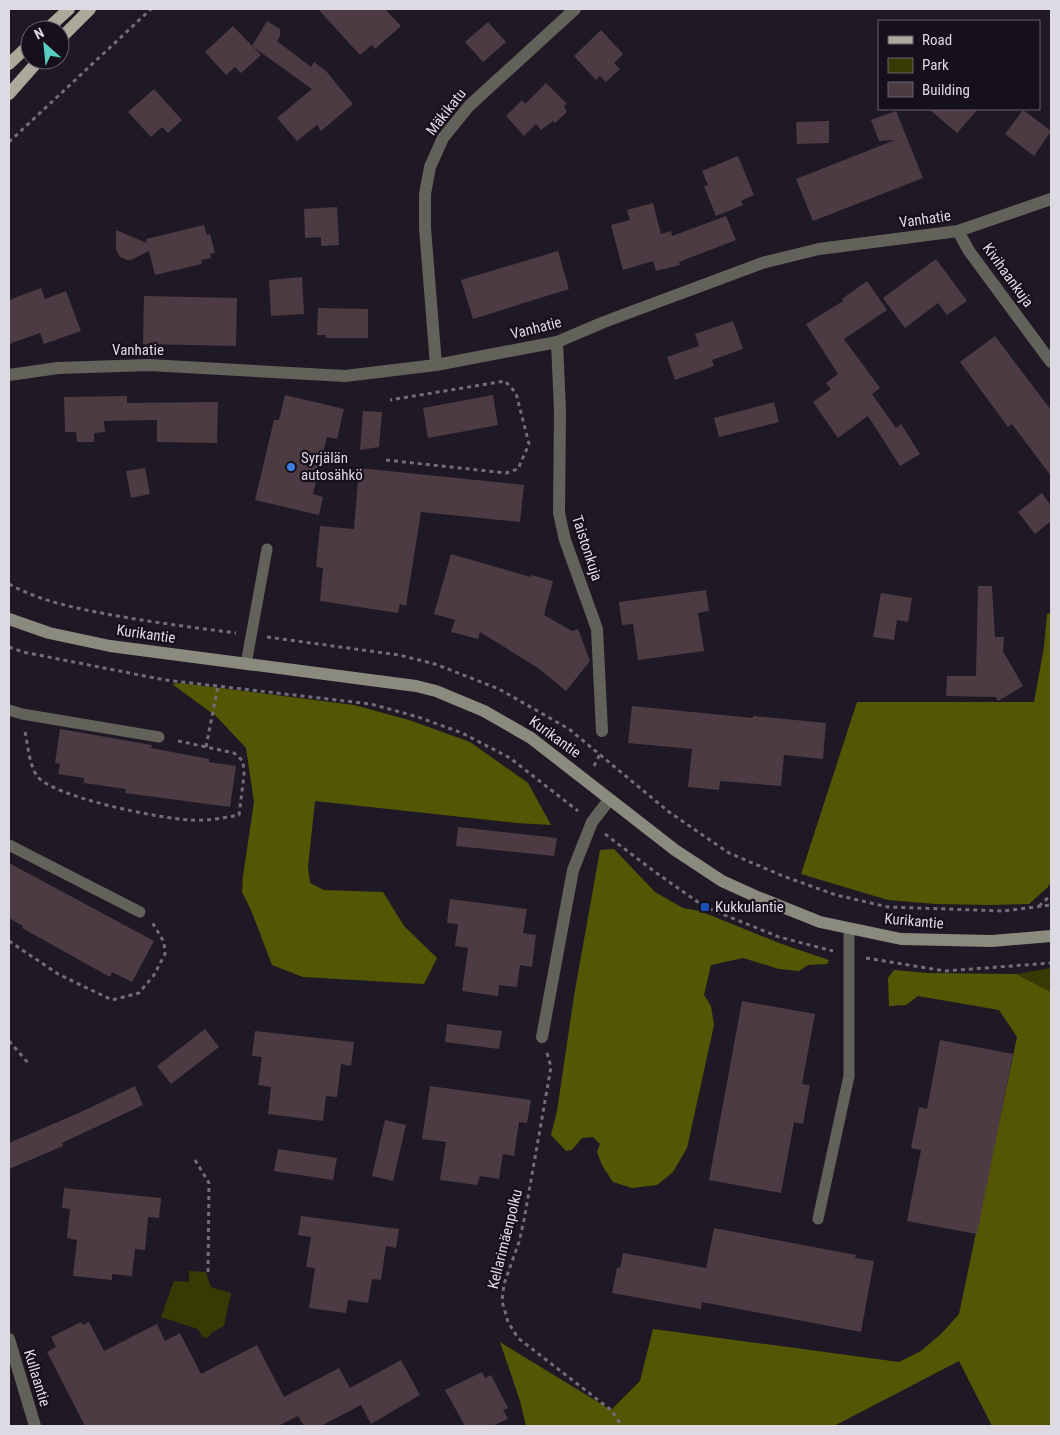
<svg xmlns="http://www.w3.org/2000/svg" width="1060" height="1435" font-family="'Roboto Condensed',sans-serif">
	<rect width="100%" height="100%" fill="#1f1926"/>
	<g fill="#383a04">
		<polygon points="1051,968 1051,992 1016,974"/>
		<polygon points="189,1271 206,1272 211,1287 231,1293 224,1326 211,1333 208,1338 202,1337 198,1329 161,1317 174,1281 189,1282"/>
	</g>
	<g fill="#535704">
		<polygon points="1051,613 1051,881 1048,887 1029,904 990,905 936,904 888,900 801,874 857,702 1034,702 1044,647 1047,614"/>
		<polygon points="180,683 354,705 409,720 470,742 528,783 551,825 517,823 315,801 308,867 310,883 324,890 383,892 404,926 437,958 424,984 303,977 272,965 251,910 242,892 243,876 254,802 246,748 216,716 172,684"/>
		<polygon points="614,849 655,892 683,908 700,911 779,943 829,960 827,964 808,965 799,971 779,969 743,958 711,965 704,995 711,1006 714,1025 687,1148 673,1172 657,1185 632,1188 613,1182 602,1165 597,1152 600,1144 593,1137 582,1138 572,1150 566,1151 551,1135 557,1111 574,996 600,850"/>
		<polygon points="894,970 928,973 1016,974 1051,992 1051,1426 992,1426 959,1361 834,1426 526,1426 520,1401 500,1342 611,1410 640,1381 653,1329 899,1362 921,1351 941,1334 959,1314 1017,1037 999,1010 918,996 906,1005 889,1006 888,978"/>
	</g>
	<g fill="#4c3b42">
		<polygon points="318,9 385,9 401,26 375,49 372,45 360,55"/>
		<polygon points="267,21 280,29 280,36 277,41 311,67 314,62 326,71 353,104 321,131 317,125 297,141 277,118 312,89 252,46"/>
		<polygon points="488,22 506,42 483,62 465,42"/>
		<polygon points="233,26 261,55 241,73 235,67 226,75 205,52"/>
		<polygon points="601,30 623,54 614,63 620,69 606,82 600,76 596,80 574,56"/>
		<polygon points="546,83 567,104 564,106 567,112 555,123 553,121 541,130 536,124 524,136 506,116 522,100 525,104"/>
		<polygon points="154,89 182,120 168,133 162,127 151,137 128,112"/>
		<polygon points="929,109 978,109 957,133"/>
		<polygon points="1023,110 1051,131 1034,156 1005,134"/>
		<polygon points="896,111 923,178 813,221 796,179 895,140 879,141 871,120"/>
		<polygon points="829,121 829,143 797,144 796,122"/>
		<polygon points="738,156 754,195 741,201 743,205 716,216 704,186 708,185 702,171"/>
		<polygon points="653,203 661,234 671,231 672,236 726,216 736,240 679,262 680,265 656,271 653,261 623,270 611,225 630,220 627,210"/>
		<polygon points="337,207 339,245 321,246 321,237 305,238 304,209"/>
		<polygon points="204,225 207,235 210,234 215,253 210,254 211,258 201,260 202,264 155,275 149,251 131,260 127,260 120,257 116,250 116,230 147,243 146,239"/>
		<polygon points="558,251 569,289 473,319 461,280"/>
		<polygon points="936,259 967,301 947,315 938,303 905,328 883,298"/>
		<polygon points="302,277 304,314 271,316 269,280"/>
		<polygon points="867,281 887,310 844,339 880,388 872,394 896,428 901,424 920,454 900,466 868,416 838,438 813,402 831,389 826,383 838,374 806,324 843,301 842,299"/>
		<polygon points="41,288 45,299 66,291 81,331 44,344 40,333 9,344 9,300"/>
		<polygon points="144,296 237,298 236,346 143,344"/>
		<polygon points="318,308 368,309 368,338 326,338 326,335 317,335"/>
		<polygon points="733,321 743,349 712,360 714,366 675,380 667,357 699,346 695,334"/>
		<polygon points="995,336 1051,410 1051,476 1012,424 1008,427 960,362"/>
		<polygon points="285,395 344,409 337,439 327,437 322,457 299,462 320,464 313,494 323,497 319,515 255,500 274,420 279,420"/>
		<polygon points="493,395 498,425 428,438 423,408"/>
		<polygon points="127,396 127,403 218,402 217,443 157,442 157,420 104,421 105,432 94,433 94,442 77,442 76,432 65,432 64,397"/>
		<polygon points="774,402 779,422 719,437 714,418"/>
		<polygon points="363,411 382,412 379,447 360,450"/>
		<polygon points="145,468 150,494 131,498 126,471"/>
		<polygon points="359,468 524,485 520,522 421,512 406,606 400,604 398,613 320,601 323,568 316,567 320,526 354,529"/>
		<polygon points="1042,493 1051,506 1051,521 1035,534 1018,512"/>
		<polygon points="451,554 531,577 531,575 553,581 544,615 572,631 578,629 590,661 566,691 538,668 480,632 478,639 451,632 455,620 434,614"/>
		<polygon points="978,586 992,586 995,637 1004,637 1003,651 1023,686 998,701 996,697 946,696 947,676 976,676"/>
		<polygon points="706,590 709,611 698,613 704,651 638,660 633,624 622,625 619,602"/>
		<polygon points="881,593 912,598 908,622 897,620 894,640 873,637"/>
		<polygon points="632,706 753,718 753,716 826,723 823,759 784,755 781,786 720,781 719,790 688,787 692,749 628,743"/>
		<polygon points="60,729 152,745 151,748 209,759 209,762 236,766 230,807 125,793 126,789 84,783 84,778 58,774 60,764 55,763"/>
		<polygon points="458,827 557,838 554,856 456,846"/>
		<polygon points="9,863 154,941 132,982 112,972 110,977 22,928 23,926 9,918"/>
		<polygon points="450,899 527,909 523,933 536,935 532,967 520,965 517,987 499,985 498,996 462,991 468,948 455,946 458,924 447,923"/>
		<polygon points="742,1001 815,1014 802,1084 810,1085 803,1124 794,1122 781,1193 709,1180"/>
		<polygon points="447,1024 502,1031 499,1049 445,1042"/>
		<polygon points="205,1029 219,1047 171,1084 157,1066"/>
		<polygon points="255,1031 354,1042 351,1066 341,1064 337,1097 326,1096 323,1121 268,1114 271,1087 258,1085 262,1057 252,1056"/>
		<polygon points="940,1040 1013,1054 977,1234 907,1221 921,1150 911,1148 919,1107 927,1109"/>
		<polygon points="135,1086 143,1105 62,1143 63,1146 9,1169 9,1143 81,1112"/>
		<polygon points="430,1086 531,1100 527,1123 519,1122 514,1156 503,1154 499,1179 480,1176 477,1185 440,1180 446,1142 422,1139"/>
		<polygon points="385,1120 406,1125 393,1181 372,1176"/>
		<polygon points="278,1149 337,1158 333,1180 274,1171"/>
		<polygon points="64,1188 161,1198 159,1218 148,1217 145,1250 135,1249 132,1276 112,1274 112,1280 73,1276 77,1240 67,1238 70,1209 62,1208"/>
		<polygon points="301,1216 399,1229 396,1248 386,1246 381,1280 372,1279 368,1303 348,1300 346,1313 309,1308 315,1268 306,1267 311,1237 298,1235"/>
		<polygon points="714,1228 856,1255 855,1258 874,1261 861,1332 702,1302 701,1309 612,1293 617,1268 620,1268 623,1253 706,1268"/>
		<polygon points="81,1322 83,1325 89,1322 104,1351 157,1324 165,1341 180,1333 201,1374 257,1345 284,1397 339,1368 350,1388 401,1360 420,1395 371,1424 361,1405 321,1426 304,1426 298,1416 278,1426 85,1426 47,1352 56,1347 51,1337"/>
		<polygon points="482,1372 485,1378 491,1375 508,1408 503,1410 508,1419 492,1426 465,1426 445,1390"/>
	</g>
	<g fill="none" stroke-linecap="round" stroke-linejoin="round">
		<g stroke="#726d78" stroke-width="3" stroke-dasharray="4 4" stroke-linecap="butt">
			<polyline points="9,142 151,9"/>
			<polyline points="386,460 506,473 518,469 529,444 516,393 505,381 390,400"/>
			<path d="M9 584C36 599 66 606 96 612 142 621 189 627 236 633"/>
			<polyline points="267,637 399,655 435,664 499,689 569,729 669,812 729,853 783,876 836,895 888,907 1004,911 1051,905"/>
			<polyline points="9,647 23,652 165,680 371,704 418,717 462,733 510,758 578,811"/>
			<path d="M25 732C28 745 29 764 37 776 52 797 162 819 190 820 206 821 223 818 239 815L244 775 243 761 234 753 174 740"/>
			<polyline points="206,747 218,686"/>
			<polyline points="594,766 600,754"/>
			<polyline points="605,834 655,872 705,907 779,937 833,951"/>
			<polyline points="1039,906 1051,895"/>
			<polyline points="9,941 58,974 112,1000 139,993 154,975 165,954 164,942 152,922"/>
			<polyline points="866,958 945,971 1051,963"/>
			<polyline points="9,1041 29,1064"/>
			<polyline points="547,1053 551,1067 524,1220 519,1242 504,1284 502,1301 508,1322 518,1338 611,1410 622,1426"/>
			<polyline points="195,1160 209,1183 208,1275"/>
		</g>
		<g stroke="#63625a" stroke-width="11">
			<polyline points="246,664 267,549"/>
			<polyline points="9,710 22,714 159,737"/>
			<polyline points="9,845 140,912"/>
			<polyline points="818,1219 849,1076 849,929"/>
		</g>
		<g stroke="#63625a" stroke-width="12">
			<polyline points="958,231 969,251 1051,362"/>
			<polyline points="557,342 560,411 559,513 565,540 597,629 602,731"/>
			<polyline points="436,365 425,228 425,194 430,167 443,138 469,106 575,9"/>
			<polyline points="9,375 58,368 149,365 345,376 436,365 557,342 604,322 762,263 819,249 958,231 1051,199"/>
			<polyline points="542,1037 573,870 592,822 609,800"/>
			<polyline points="9,1339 35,1426"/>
		</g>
		<polyline stroke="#8b8a7e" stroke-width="12" points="9,619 49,633 110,646 416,686 436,691 484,711 531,738 675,850 722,881 755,896 820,922 901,939 992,941 1051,936"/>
		<g stroke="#aba99a" stroke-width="12">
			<polyline points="46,30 69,9"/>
			<polyline points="60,39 90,9"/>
			<polyline points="9,64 30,44"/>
			<polyline points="9,94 39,60"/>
		</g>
	</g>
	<circle fill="#3f7fe0" stroke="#16101c" stroke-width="2" cx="291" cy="467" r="5"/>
	<rect fill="#1a4fb4" stroke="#16101c" stroke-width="2" x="700" y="902" width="10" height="10" rx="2.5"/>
	<g text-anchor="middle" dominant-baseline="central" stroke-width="4.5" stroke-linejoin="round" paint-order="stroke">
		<g font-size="15" fill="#dedae3" stroke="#16101c">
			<text transform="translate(446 112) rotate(-52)">Mäkikatu</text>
			<text transform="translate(925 219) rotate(-8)">Vanhatie</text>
			<text transform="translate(1008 275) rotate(54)">Kivihaankuja</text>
			<text transform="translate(536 328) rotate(-14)">Vanhatie</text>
			<text x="138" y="350">Vanhatie</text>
			<text transform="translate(587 548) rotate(72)">Taistonkuja</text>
			<text transform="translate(146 634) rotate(8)">Kurikantie</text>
			<text transform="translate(555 737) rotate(36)">Kurikantie</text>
			<text transform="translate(914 921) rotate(5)">Kurikantie</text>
			<text transform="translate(505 1239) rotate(-76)">Kellarimäenpolku</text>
			<text transform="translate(37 1378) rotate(73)">Kullaantie</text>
		</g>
		<g font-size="15" fill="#dedae3" stroke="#16101c" text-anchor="start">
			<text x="301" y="458">Syrjälän<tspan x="301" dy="17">autosähkö</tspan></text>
			<text x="715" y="907">Kukkulantie</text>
		</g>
	</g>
	<rect width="1060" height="1435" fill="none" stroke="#dedae3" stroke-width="20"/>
	<rect x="878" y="20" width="162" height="90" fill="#16101c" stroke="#66616c"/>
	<rect x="888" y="36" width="25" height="8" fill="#aba99a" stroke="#66616c"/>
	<text x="922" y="45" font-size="15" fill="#dedae3">Road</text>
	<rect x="888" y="58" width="25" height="15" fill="#383a04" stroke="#66616c"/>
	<text x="922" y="70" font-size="15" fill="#dedae3">Park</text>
	<rect x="888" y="82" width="25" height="15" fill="#4c3b42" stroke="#66616c"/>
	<text x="922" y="95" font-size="15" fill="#dedae3">Building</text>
	<g transform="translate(45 45) rotate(333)"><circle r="24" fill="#16101c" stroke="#66616c"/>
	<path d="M0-4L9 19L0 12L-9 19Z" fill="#58cec0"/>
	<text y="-8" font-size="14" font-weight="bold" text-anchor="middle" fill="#dedae3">N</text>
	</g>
</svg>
